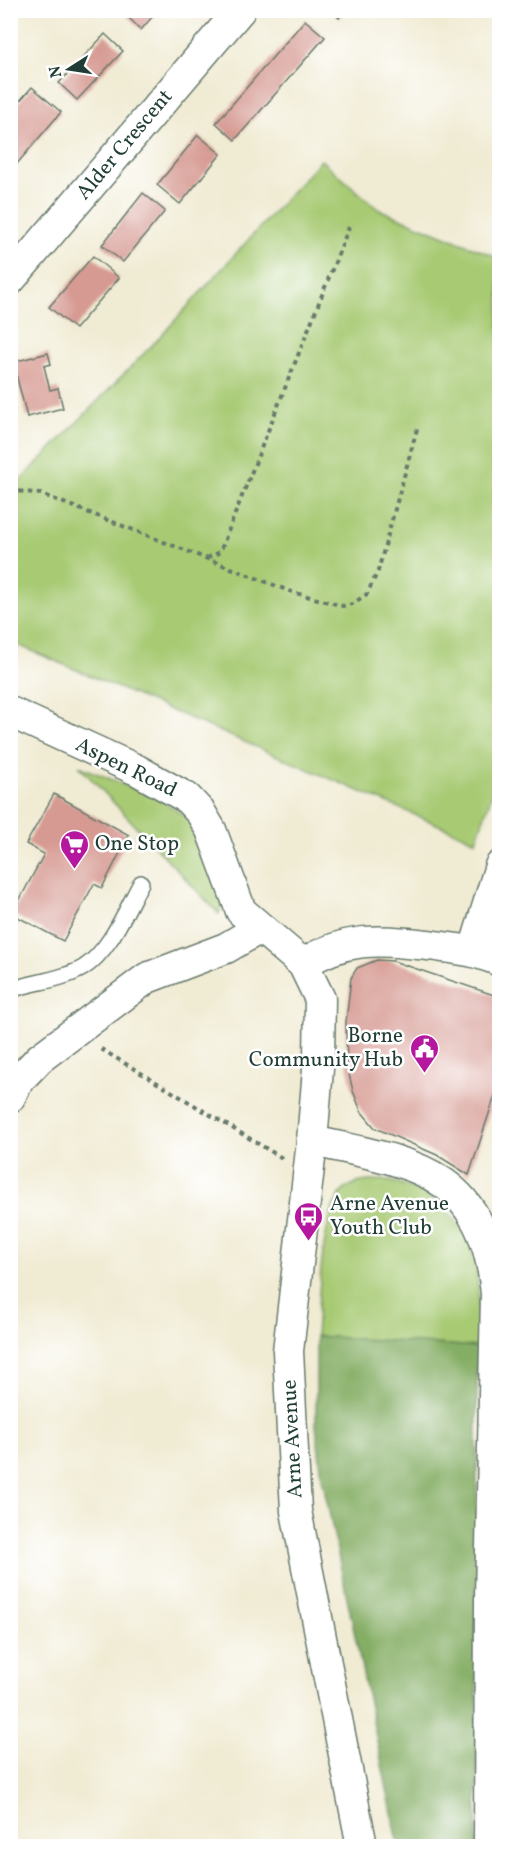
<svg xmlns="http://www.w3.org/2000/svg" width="510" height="1857" font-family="Vollkorn,serif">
	<rect width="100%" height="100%" fill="#fff"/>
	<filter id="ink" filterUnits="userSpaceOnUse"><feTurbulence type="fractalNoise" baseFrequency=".0167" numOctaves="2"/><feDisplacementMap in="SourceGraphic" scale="12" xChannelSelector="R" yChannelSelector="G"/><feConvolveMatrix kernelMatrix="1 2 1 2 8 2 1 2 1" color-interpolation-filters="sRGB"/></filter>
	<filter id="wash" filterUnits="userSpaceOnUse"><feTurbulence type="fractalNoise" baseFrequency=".008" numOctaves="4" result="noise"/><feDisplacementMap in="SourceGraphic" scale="24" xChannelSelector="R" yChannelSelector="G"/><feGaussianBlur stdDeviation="1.35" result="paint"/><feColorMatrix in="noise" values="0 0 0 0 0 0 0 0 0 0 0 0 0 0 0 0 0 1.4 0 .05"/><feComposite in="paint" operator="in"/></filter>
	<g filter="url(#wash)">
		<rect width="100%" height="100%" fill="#f0ebd3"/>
		<g fill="#a7ca73" stroke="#638454" stroke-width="1.5">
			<polygon points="321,160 378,209 499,258 500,771 476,841 11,642 10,504 18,483 159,338"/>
			<polygon points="79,766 159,799 190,819 224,898 219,914"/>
			<path d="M382 1180C405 1183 426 1192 444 1208 485 1245 479 1296 477 1347L316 1336C319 1302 320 1216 343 1191 353 1181 368 1181 382 1180Z"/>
		</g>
		<polygon fill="#85ae65" stroke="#52764c" stroke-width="1.5" points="316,1336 477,1347 477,1846 399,1846 322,1478 316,1426"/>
		<g id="blocks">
			<g fill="#d69a92">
				<polygon points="121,10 158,10 141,30"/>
				<polygon points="331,10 345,10 339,18"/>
				<polygon points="305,20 325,37 235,140 216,123"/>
				<polygon points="105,34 123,51 77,100 59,83"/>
				<polygon points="32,87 61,112 10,172 10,112"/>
				<polygon points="198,135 221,154 180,204 157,185"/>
				<polygon points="143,193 165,211 123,262 102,245"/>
				<polygon points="93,256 119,278 75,329 49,307"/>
				<polygon points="48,353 51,364 44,366 50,390 58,388 63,408 27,417 13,362"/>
				<polygon points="54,794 129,835 102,888 94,884 63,941 12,914 44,854 26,844"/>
				<polygon points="377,960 393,961 500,997 500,1080 469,1175 437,1155 375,1128 361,1111 353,1091 347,1066 346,1022 351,978 357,968"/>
			</g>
		</g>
	</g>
	<g filter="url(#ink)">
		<use href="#blocks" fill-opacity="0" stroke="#687a6c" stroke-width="1.5"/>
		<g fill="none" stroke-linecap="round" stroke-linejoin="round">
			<defs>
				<path id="lane" d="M10 990C33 982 62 980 83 968 110 951 126 910 141 883"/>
				<g id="street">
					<polyline points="10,280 240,10"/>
					<polyline points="10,712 137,770 187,798 201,813 211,830 241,911 303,964 320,999 319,1057 312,1141 288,1351 296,1511 362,1846"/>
					<polyline points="474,950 500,866"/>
					<path d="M303 964C347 936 378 940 428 945 457 949 471 949 500 961"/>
					<polyline points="10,1097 18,1081 40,1058 147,978 226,948 260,928"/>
					<path d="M312 1141C416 1163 484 1171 496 1294L490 1599 489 1846"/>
				</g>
			</defs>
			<use href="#lane" stroke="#687a6c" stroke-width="18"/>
			<use href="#street" stroke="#687a6c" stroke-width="33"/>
			<g stroke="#687a6c" stroke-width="4" stroke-dasharray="4.5 4.5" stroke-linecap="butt">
				<polyline points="10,490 41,494 292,592 343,606 352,604 367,594 378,571 417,429"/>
				<polyline points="207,558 220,552 227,534 349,227"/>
				<polyline points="101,1049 282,1158"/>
			</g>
			<use href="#lane" stroke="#fff" stroke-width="15"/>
			<use href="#street" stroke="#fff" stroke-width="30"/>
		</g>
	</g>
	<defs>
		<symbol id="supermarket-pin" viewBox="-11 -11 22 30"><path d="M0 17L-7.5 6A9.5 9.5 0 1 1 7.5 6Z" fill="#b5179e" stroke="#fff"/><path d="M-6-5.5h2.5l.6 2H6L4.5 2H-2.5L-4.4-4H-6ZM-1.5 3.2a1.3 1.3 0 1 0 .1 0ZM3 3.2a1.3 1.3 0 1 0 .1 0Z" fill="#fff"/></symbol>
		<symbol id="civic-pin" viewBox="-11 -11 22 30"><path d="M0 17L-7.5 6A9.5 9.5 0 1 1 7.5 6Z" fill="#b5179e" stroke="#fff"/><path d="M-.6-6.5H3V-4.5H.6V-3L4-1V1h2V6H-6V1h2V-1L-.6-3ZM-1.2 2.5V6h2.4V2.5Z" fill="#fff"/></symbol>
		<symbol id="bus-pin" viewBox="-11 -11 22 30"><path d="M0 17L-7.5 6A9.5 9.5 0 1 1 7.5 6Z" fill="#b5179e" stroke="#fff"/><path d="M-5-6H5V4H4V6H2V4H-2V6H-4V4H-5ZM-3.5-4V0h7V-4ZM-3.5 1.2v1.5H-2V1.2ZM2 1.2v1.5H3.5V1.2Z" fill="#fff"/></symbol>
	</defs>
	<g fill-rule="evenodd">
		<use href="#supermarket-pin" x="58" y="828" width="33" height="45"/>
		<use href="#civic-pin" x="408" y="1032" width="33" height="45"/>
		<use href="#bus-pin" x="292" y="1200" width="33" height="45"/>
	</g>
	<g text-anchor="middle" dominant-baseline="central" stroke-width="5" stroke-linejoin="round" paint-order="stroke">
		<g font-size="21" fill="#1f3d34" stroke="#fff">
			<text transform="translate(125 145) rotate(-50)">Alder Crescent</text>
			<text transform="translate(126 768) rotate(26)">Aspen Road</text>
			<text transform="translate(293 1439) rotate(-93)">Arne Avenue</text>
		</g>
		<g font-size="21" fill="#1f3d34" stroke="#fff" text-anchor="start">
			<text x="95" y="844">One Stop</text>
			<text x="403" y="1036" text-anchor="end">Borne<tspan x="403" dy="24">Community Hub</tspan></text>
			<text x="330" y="1204">Arne Avenue<tspan x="330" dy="24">Youth Club</tspan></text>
		</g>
	</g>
	<rect width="510" height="1857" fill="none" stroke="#fff" stroke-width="36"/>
	<g transform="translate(69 69) rotate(258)" stroke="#ffffff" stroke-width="4.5" paint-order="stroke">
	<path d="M0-4.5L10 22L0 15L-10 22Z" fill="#1f3d34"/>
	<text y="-9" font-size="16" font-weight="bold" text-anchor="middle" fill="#1f3d34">N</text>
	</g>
</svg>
